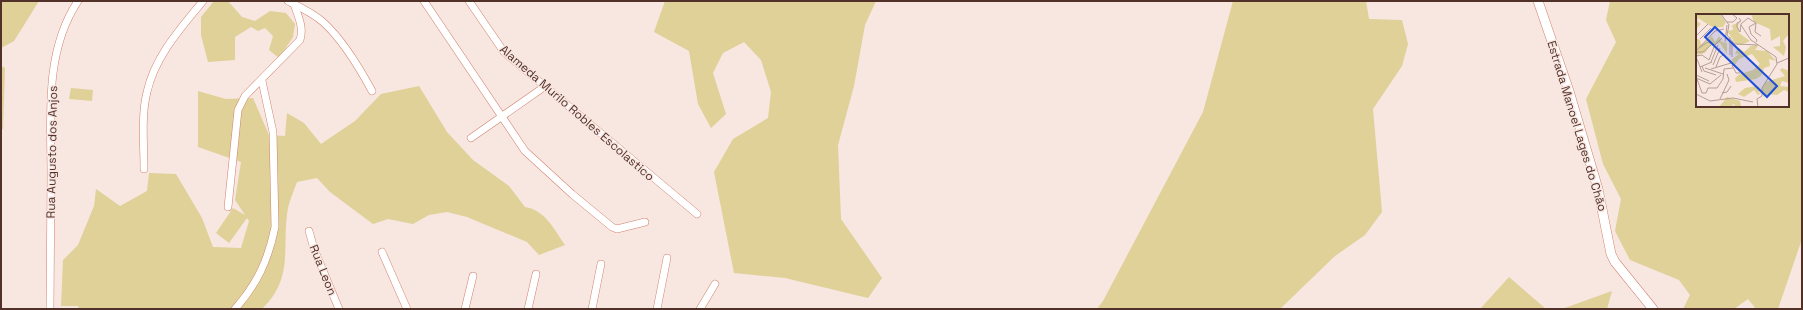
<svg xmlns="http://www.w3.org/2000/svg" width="1803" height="310" font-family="'Space Grotesk',sans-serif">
	<rect width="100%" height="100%" fill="#f8e6e1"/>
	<g fill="#dfd197" fill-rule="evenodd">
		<polygon points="1,1 39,1 14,41 1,48"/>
		<polygon points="214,1 228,1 242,17 255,21 270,11 286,13 295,24 293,37 279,58 269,50 273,36 265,28 258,31 251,27 235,37 235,60 208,62 201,35 201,17"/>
		<polygon points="665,1 876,1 865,25 854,86 838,145 841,219 882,278 868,298 785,278 734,273 714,172 733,139 768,118 771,92 761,60 744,42 723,53 713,73 726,114 711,128 698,104 689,51 654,32"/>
		<polygon points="1233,1 1366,1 1369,19 1402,20 1408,44 1402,66 1373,109 1382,212 1365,235 1335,256 1280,309 1097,309 1103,301 1203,112"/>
		<path d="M1610 1H1802V239L1778 309H1756L1748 299 1734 309H1683L1690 295 1679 280 1630 260 1615 231 1621 199 1603 164 1586 99 1616 42 1606 20ZM1697 15H1788V106H1697Z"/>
		<polygon points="1,66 5,68 3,129 1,130"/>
		<path d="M419 86 447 132 473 160 509 186 525 207C545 210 554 229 565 245L539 255 527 242 467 217 447 212 429 215 413 224 388 219 373 224 330 192 317 178 297 182C294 190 290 199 288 208 281 246 295 277 262 309H79L78 306H61L63 260 78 245 94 206 96 189 120 206 147 191 149 173 176 174 202 218 213 247 241 248 249 221 247 218 229 243 216 233 233 208 245 215 235 200 241 162 198 147V91L226 99 253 98 269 135 285 136 287 113 304 123 321 144 355 121 381 94Z"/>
		<polygon points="71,88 93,90 92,101 69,99"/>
		<polygon points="1509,277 1546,309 1480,309"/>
		<polygon points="1612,291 1607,309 1562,309"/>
	</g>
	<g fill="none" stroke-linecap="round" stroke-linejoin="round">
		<defs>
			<g id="minor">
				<path d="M288 1C300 7 313 13 323 22 343 40 359 67 372 91"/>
				<polyline points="424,1 525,151 572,194 612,227 617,229 645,222"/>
				<polyline points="469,1 504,52 697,214"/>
				<polyline points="471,138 544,87"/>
				<path d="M144 169C144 144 141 116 147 92 155 56 181 28 203 1"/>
				<path d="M228 207 238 110 245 96 300 40C304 27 298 16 294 4"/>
				<polyline points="309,231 314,249 339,309"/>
				<polyline points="382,252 407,309"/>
				<path d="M50 309C50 264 51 220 51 175 51 117 44 52 78 1"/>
				<path d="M235 309C257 284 268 261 275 227L273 132 262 81"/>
				<polyline points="465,309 473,276"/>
				<polyline points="528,309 536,274"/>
				<polyline points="592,309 601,264"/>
				<polyline points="657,309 667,258"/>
				<polyline points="700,309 715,284"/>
			</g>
			<polyline id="tertiary" points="1538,1 1569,91 1598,189 1611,254 1615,262 1653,309"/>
		</defs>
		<use href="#minor" stroke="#d2836d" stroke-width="8"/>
		<use href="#tertiary" stroke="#d2836d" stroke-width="10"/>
		<use href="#minor" stroke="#fff" stroke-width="7"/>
		<use href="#tertiary" stroke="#fff" stroke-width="9"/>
	</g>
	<g text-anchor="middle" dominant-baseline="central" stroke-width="3" stroke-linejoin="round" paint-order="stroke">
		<g font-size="12" fill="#523128" stroke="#f8e6e1">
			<text transform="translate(577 113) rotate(41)">Alameda Murilo Robles Escolastico</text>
			<text transform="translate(1577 126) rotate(73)">Estrada Manoel Lages do Chão</text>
			<text transform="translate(52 152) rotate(-89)">Rua Augusto dos Anjos</text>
			<text transform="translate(323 270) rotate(68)">Rua Leon</text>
		</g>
	</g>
	<g transform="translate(1696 14)">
		<rect width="93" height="93" fill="#f8e6e1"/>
		<path d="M0 0H24L30 8 27 13 18 14 2 4 1 7 5 10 0 15ZM55 0H93V20L87 27 90 33 88 42 77 33 84 32V22L75 27 74 15 58 8ZM45 8 42 11 43 19 54 27 45 31 40 30 31 17 37 16 36 11ZM16 22 19 28 23 22 26 28 31 29V40L24 29 14 32 9 39 0 41V24L4 26 5 31ZM60 31 62 32 59 36 71 37 80 47 73 45 74 52 68 54 66 61 60 65 40 68 39 64 44 60 57 56 64 50 56 40 43 45 39 51 35 46 43 40H39L41 35 43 34 48 38 55 32ZM86 54 93 57V69L86 67 84 72 93 73V78L88 76 81 81 73 80 67 83 69 81 66 80V75L70 68 89 62 84 56ZM62 72 65 76 62 79H65L62 81 58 76 48 83 42 80 49 74ZM31 83 44 87 45 92 52 93H35L39 91 38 90 34 93H23Z" fill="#dfd197"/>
		<path fill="none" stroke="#b69e97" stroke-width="1" d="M25 0 33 11 31 21 39 30 62 31M43 4 45 7 41 9V13L44 18 45 10 52 4 60 9 53 13 55 20 61 26 60 28M31 8H37L41 4 36 0M60 9 59 18 65 22M45 11 55 26 80 43 81 50 66 74V82L61 85 62 93M0 22 12 10M4 25 15 14M36 27V43M29 28 31 11M3 34 12 28 19 31 26 24M0 37 19 17 28 15M0 38H7L15 31M34 41V23M0 42 6 41 13 46M1 45 6 58M13 46 18 33M15 48 22 31M81 49 93 44M17 51 24 34M36 51 40 59H44M6 52 8 57 20 61M4 53 16 48M20 53 24 43 29 40M9 54 27 60M15 55 35 49M0 61 13 67M0 64 14 70 25 61M1 65 6 79H10L12 74M12 74H21L27 65 28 55 37 54M26 79 31 78 35 72M0 80 14 87 37 84 57 88M24 85 33 66 31 60"/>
		<path fill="#1d4ed8" fill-opacity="0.15" stroke="#1d4ed8" stroke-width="2" d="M19 13 81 72 71 83 9 23Z"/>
		<rect width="93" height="93" fill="none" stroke="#523128" stroke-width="2"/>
	</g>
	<rect width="1803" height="310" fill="none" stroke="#523128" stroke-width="4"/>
</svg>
